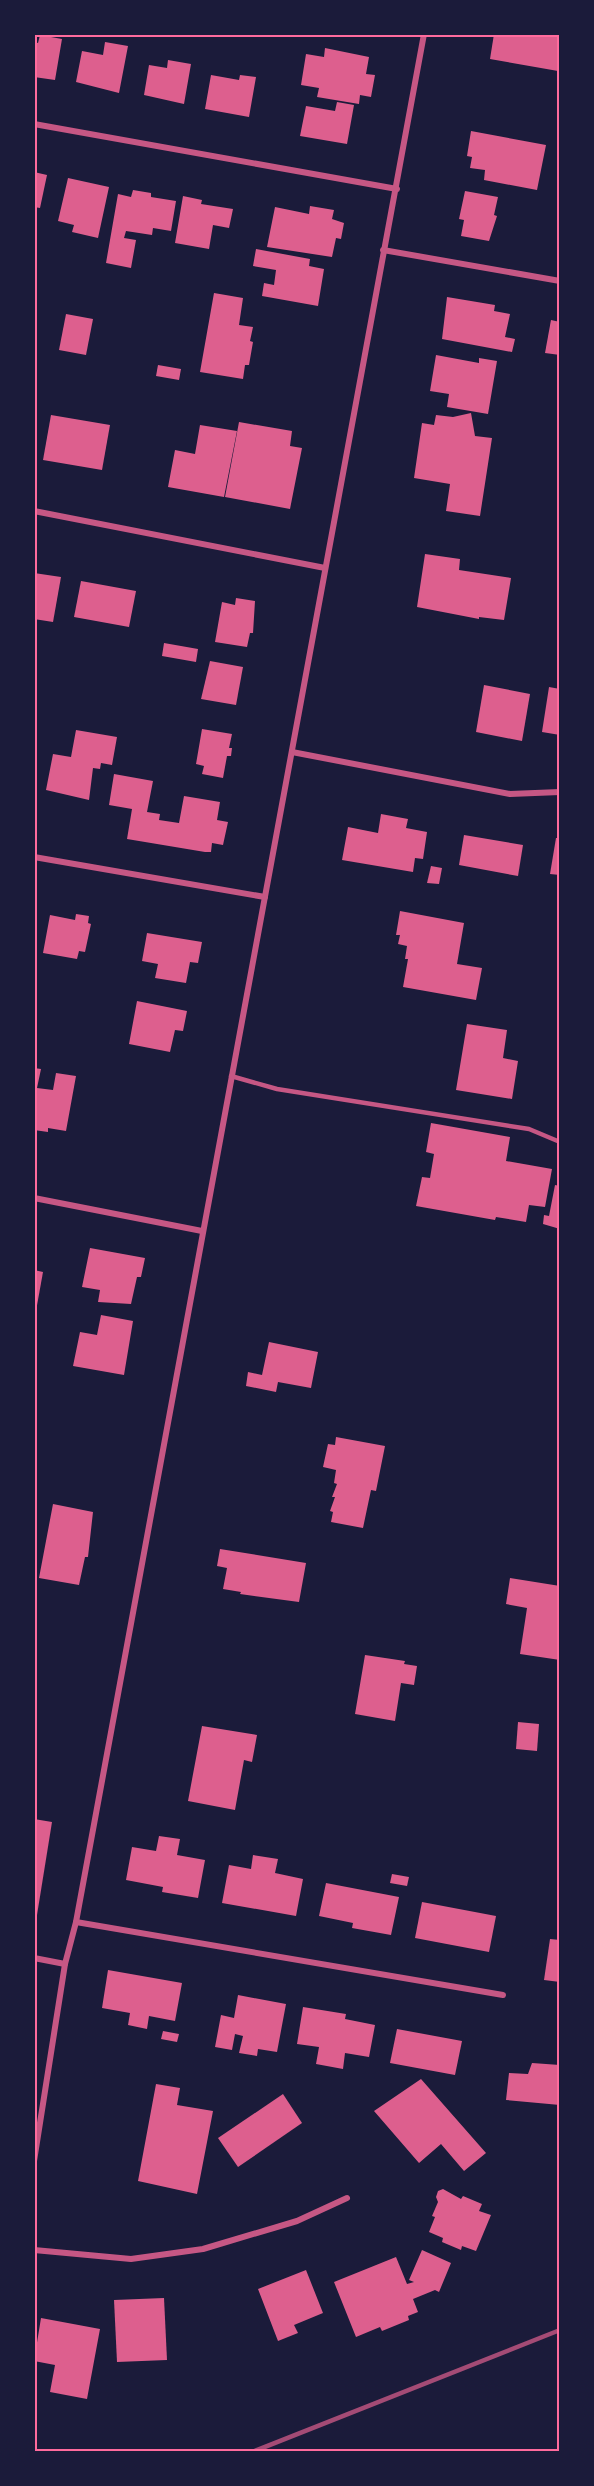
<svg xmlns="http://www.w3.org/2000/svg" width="594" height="2486" font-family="'Sofia Sans Condensed',sans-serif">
	<rect width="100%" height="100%" fill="#1b1b3a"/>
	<g fill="#dd5f8e">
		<polygon points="494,34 560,36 558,71 490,59"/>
		<polygon points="40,35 62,39 55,80 34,77 34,42 38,43"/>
		<polygon points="105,42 128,46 119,93 76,82 82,51 103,55"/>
		<polygon points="325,48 369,57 366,74 375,75 371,97 360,95 359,104 317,97 319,88 301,85 306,54 324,57"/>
		<polygon points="168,60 191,64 184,104 144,95 149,65 167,68"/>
		<polygon points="211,75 239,80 240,75 256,77 249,117 205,109"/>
		<polygon points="337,102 354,105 347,144 300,136 306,106 335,111"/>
		<polygon points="471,131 546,145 537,190 484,180 485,170 470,168 472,157 467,156"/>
		<polygon points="34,172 47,175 40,208 34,207"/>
		<polygon points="68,178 109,187 98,238 72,232 74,225 58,221"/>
		<polygon points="133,190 151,193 151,197 176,201 171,231 153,228 152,235 126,231 124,238 136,240 131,268 106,263 118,194 131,197"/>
		<polygon points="465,191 498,197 494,215 497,216 489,241 461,236 464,220 459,219"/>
		<polygon points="183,196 202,200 201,204 233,209 229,228 213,225 209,249 175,243"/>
		<polygon points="310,206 334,210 332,219 344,223 341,239 336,238 332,257 267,247 275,207 309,214"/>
		<polygon points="256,249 310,259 309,266 324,269 318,306 262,296 264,283 274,285 276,270 253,266"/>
		<polygon points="214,293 243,298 239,325 253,327 250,341 253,342 249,365 245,365 243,379 200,372"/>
		<polygon points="447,297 495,305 494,311 510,314 505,337 515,339 512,352 442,339"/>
		<polygon points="66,314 93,319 86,355 59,350"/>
		<polygon points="551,320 560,322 560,355 545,353"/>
		<polygon points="436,355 479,363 479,358 497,361 488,414 447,407 449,394 430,391"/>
		<polygon points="158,365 181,369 179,380 156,376"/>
		<polygon points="471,413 475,436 492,438 480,516 446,511 450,484 414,478 422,423 434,425 436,415 453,417"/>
		<polygon points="51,415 110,425 102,470 43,460"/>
		<polygon points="239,422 292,431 290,446 302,448 290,509 225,497"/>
		<polygon points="200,425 237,431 224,497 168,487 175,450 195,454"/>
		<polygon points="425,554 460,559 459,570 511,578 504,620 479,617 479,619 417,607"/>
		<polygon points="34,573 61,577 53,622 34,619"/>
		<polygon points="81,581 136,591 129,627 74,617"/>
		<polygon points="236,598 255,601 253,633 250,633 247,647 215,642 222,602 235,605"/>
		<polygon points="164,643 198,649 196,662 162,656"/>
		<polygon points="210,661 243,667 236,705 201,699"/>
		<polygon points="484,685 530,694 522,741 476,732"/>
		<polygon points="549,687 560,689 560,735 542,732"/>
		<polygon points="202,729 232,734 229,748 232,748 231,756 227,756 223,778 202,774 204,766 196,764"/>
		<polygon points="76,730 117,737 112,765 101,763 100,769 93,768 89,800 46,790 53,754 71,757"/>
		<polygon points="114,774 153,781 147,812 160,814 159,820 179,823 184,796 220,802 217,820 228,822 223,845 212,843 211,852 205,852 127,839 132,809 109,805"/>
		<polygon points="381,814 408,819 406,828 427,832 423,859 415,858 413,872 342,860 348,827 378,833"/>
		<polygon points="464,835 523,845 518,876 459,865"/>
		<polygon points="556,838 560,838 560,875 550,874"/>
		<polygon points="431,866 442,868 439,884 427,883"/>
		<polygon points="400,911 464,923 457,964 482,968 476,1000 403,987 408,959 405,959 407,946 398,944 400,935 396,935"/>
		<polygon points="76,914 89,916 88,923 91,924 85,952 79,951 77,959 43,953 50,915 75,920"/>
		<polygon points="147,933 202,942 198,963 190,962 186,983 155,978 158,964 142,961"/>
		<polygon points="137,1001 187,1011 183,1031 175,1030 170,1052 129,1044"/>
		<polygon points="467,1024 507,1030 503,1058 518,1061 512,1099 456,1090"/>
		<polygon points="34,1068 41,1069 37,1088 53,1090 56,1073 76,1076 66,1131 48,1128 48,1132 34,1130"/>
		<polygon points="431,1123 510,1137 506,1161 552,1169 545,1207 529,1205 526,1222 496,1217 495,1220 416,1206 422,1177 430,1178 434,1154 426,1152"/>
		<polygon points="555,1185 560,1186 560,1229 543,1224 544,1215 549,1216"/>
		<polygon points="90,1248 145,1258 141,1277 137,1277 131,1304 98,1302 100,1290 82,1287"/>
		<polygon points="34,1270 43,1272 36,1311 34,1311"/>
		<polygon points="101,1315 133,1321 124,1375 73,1366 80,1332 97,1335"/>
		<polygon points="269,1342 318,1352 311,1388 278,1382 276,1392 246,1386 248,1372 262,1375"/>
		<polygon points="336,1437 385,1446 376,1491 371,1490 363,1528 331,1522 333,1512 330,1511 335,1497 332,1497 337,1484 334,1483 336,1470 323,1467 328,1444 335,1445"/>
		<polygon points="53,1504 93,1512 88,1557 85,1557 79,1585 39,1578"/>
		<polygon points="220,1549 306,1563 299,1602 240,1594 241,1592 223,1589 227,1568 217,1566"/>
		<polygon points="510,1578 560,1586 560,1660 520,1654 527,1608 506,1604"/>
		<polygon points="365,1655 405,1661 404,1664 417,1666 414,1685 401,1683 395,1721 355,1714"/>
		<polygon points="518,1722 539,1724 537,1751 516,1749"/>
		<polygon points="202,1726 257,1735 252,1762 244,1760 235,1810 188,1801"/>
		<polygon points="34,1819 52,1822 37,1915 34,1914"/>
		<polygon points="159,1836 180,1839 177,1855 205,1860 198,1898 162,1892 163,1887 126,1880 132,1847 156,1851"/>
		<polygon points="253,1855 278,1859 275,1873 303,1879 296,1916 222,1903 229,1865 251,1869"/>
		<polygon points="392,1874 409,1877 407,1886 390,1883"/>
		<polygon points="326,1883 399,1897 391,1935 352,1928 353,1923 319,1916"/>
		<polygon points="422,1902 496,1916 489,1952 415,1938"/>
		<polygon points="550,1939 560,1940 560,1982 544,1980"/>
		<polygon points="108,1970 182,1983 175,2021 149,2016 147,2029 128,2025 130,2013 102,2008"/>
		<polygon points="238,1995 286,2004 277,2052 258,2049 257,2056 239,2053 243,2036 235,2034 232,2050 215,2047 221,2015 234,2018"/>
		<polygon points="303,2007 346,2014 345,2019 375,2025 369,2057 345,2053 343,2069 316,2064 319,2047 297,2044"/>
		<polygon points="397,2029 462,2041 455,2075 390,2063"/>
		<polygon points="163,2031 179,2034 177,2042 161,2039"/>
		<polygon points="532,2063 560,2065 560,2105 506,2100 509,2073 528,2074"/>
		<polygon points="421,2079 486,2153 464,2171 441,2144 419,2163 374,2111"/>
		<polygon points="156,2084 180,2088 177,2105 213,2111 197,2194 138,2181"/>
		<polygon points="283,2094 302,2123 238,2167 218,2138"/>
		<polygon points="443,2189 461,2199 463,2196 482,2204 479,2211 491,2215 476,2251 462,2246 461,2250 442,2242 443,2238 429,2232 435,2217 432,2216 438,2202 436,2197 438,2191"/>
		<polygon points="422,2250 451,2263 439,2292 435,2290 413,2299 418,2312 408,2316 409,2320 382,2331 380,2327 356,2337 334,2282 396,2257 407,2284 414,2282 409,2280"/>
		<polygon points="306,2270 323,2313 294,2325 298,2333 278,2341 258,2289"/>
		<polygon points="164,2298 167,2360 117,2362 114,2300"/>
		<polygon points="41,2318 100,2329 87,2399 50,2392 55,2365 34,2361"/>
	</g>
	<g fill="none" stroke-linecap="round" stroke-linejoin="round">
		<polyline stroke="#c65784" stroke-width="4.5" points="231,1076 277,1089 529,1129 560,1142"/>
		<g stroke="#c65784" stroke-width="6">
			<polyline points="34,124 397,189"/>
			<polyline points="383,250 560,281"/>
			<polyline points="34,511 325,568"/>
			<polyline points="292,752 510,794 560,792"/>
			<polyline points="34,857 265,897"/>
			<polyline points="34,1198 202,1231"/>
			<polyline points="76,1922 503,1995"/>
			<polyline points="34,1958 65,1964"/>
			<polyline points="34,2161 65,1964 76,1922 424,34"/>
			<polyline points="34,2250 131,2259 203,2249 297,2221 347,2198"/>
		</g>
		<polyline stroke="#a44b75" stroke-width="4.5" points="252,2452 560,2330"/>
	</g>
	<rect width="594" height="2486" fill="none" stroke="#1b1b3a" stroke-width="72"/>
	<rect x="36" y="36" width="522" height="2414" fill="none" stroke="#ff6b9d" stroke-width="2"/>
</svg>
